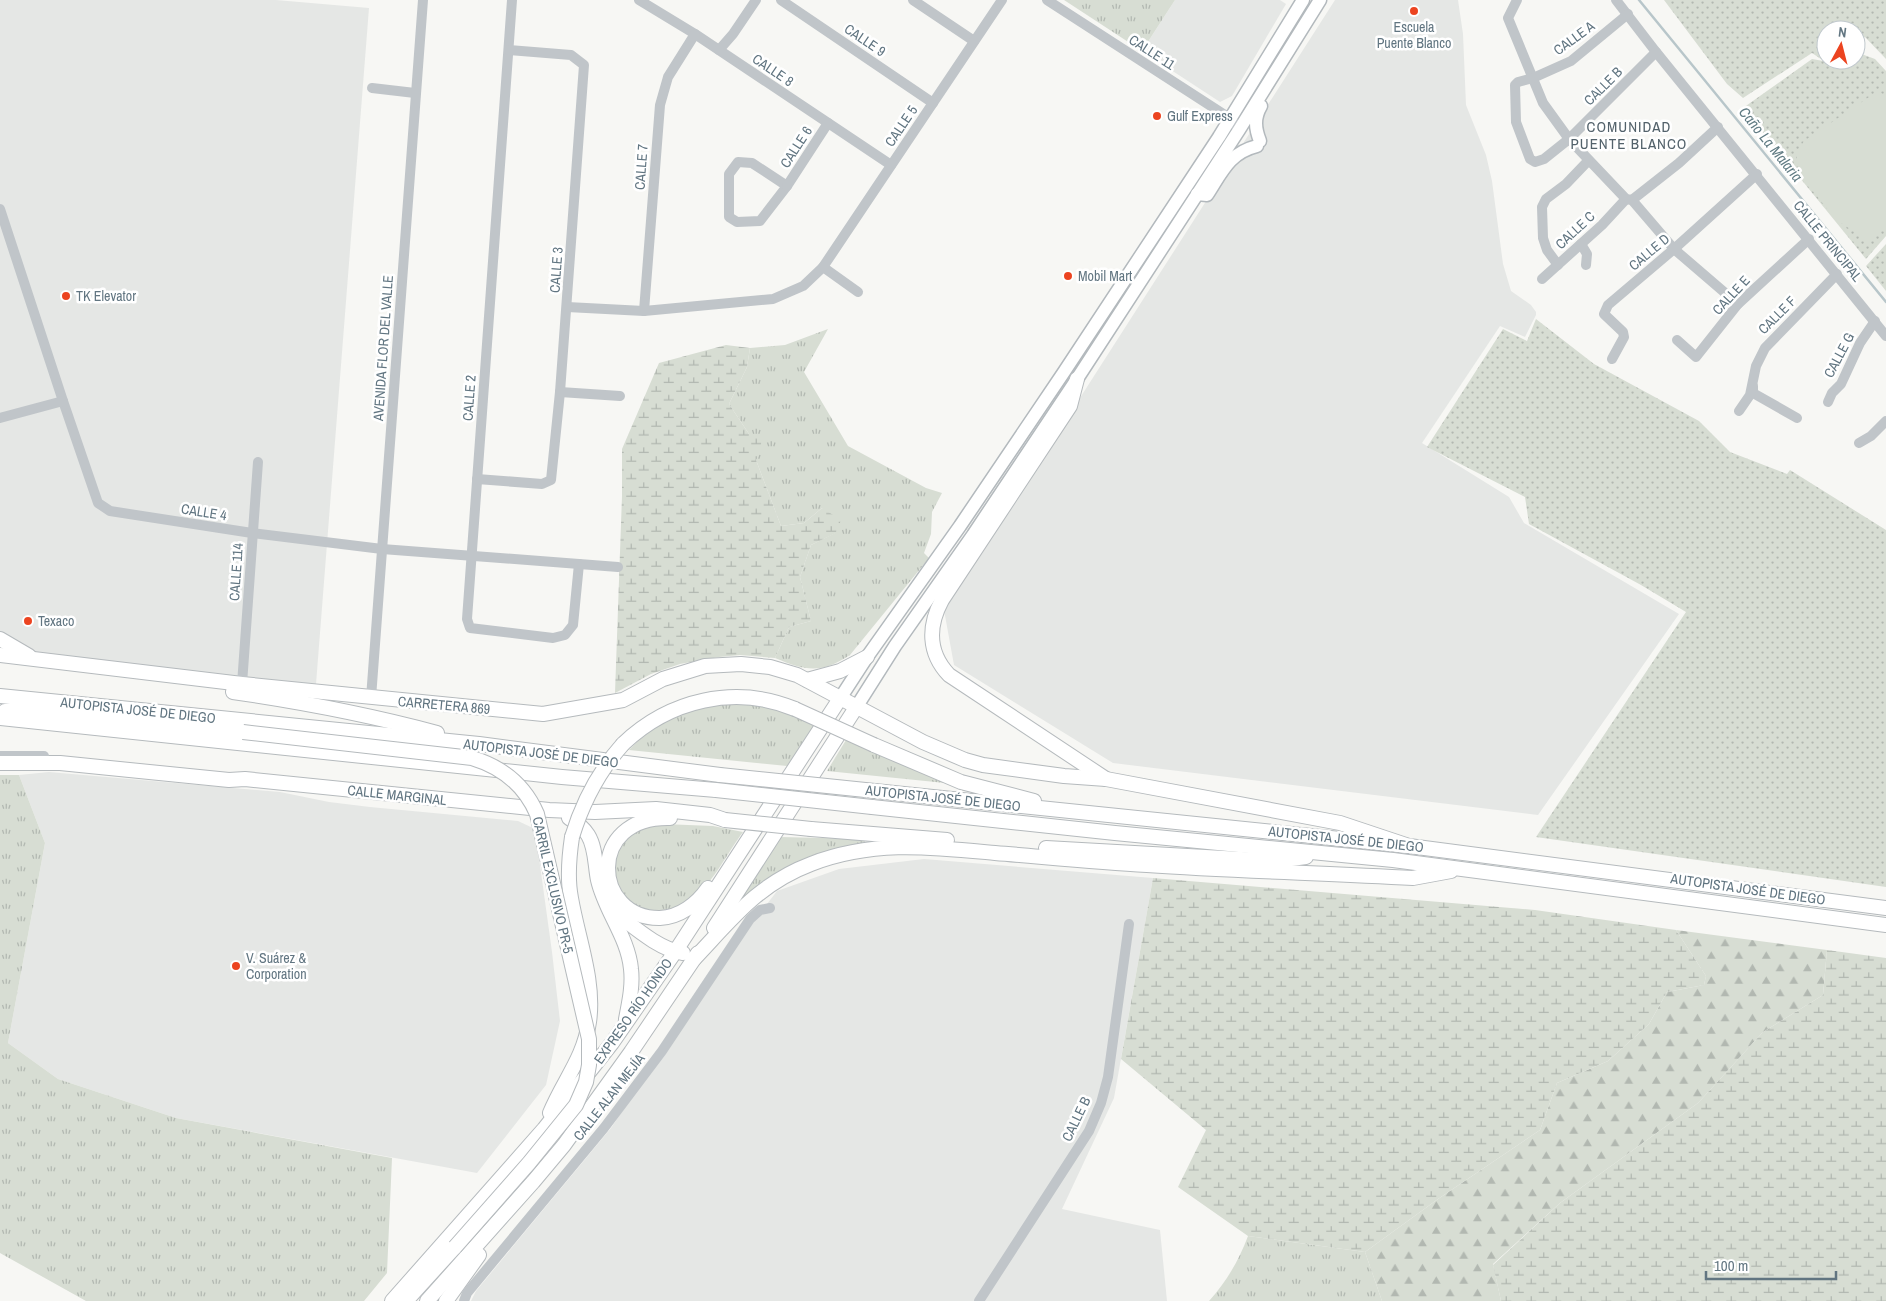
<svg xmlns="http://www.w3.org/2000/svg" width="1886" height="1301" font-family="'Archivo Narrow',sans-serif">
	<defs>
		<pattern id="grass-tufts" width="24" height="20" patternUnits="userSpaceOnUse" patternTransform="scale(1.25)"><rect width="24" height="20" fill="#d7ddd3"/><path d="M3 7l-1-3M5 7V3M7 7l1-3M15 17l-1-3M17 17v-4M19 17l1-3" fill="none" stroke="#b2b8b1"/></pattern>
		<pattern id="forest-firs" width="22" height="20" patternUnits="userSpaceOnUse" patternTransform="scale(1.25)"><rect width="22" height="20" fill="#d7ddd3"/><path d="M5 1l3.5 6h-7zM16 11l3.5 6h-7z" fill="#b2b8b1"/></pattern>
		<pattern id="wetland-marsh" width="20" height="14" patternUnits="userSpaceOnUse" patternTransform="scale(1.25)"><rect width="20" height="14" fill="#d7ddd3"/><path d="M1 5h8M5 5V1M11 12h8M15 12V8" fill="none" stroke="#b2b8b1"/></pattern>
		<pattern id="park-dots" width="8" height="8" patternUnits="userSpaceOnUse" patternTransform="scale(1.25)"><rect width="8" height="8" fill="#d7ddd3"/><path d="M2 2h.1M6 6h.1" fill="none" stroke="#b2b8b1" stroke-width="1.8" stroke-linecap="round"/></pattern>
	</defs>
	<rect width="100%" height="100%" fill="#f7f7f4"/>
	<g fill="#e5e7e5">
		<polygon points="0,0 276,0 369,8 316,684 0,653"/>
		<polygon points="1175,0 1280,0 1286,4 1232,96 1220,102 1142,51"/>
		<polygon points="1335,0 1458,0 1463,34 1466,105 1486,155 1492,181 1503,264 1511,291 1531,305 1536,312 1536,315 1525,337 1500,326 1422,443 1509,497 1524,523 1679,614 1538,815 1113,763 954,665 944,610"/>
		<polygon points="49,772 280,792 329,802 370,807 518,821 535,829 552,952 560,1021 546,1085 477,1173 176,1118 58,1079 8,1043 45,843 19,775"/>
		<polygon points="924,859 1153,878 1114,1098 1062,1209 1160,1230 1167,1301 471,1301 476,1291 611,1128 728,955 777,891 839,869"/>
	</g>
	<g fill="url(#grass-tufts)">
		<polygon points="1064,0 1175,0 1142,51"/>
		<path d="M828 329 804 372 848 446 926 488 942 493 932 512 931 534 924 553 929 558 850 655C821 674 806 671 775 658L789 627 811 621 800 577 811 545 835 533 822 508 804 523 781 526 756 460 749 434 729 404 747 367 750 348 785 345Z"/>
		<polygon points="718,703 750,703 787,712 815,725 787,766 629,750 650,729 686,711"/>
		<polygon points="846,740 945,783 827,771"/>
		<polygon points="0,775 19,775 45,843 8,1043 58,1079 176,1118 392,1158 387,1273 364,1301 86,1301 0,1253"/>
		<path d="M663 824 713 826 743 832C728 852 714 881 695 897 675 913 639 918 622 895 609 876 614 845 633 833 642 828 653 827 663 824Z"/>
		<polygon points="780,837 865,839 865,843 820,853 775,874 744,897 741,895"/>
		<path d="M1248 1236 1365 1252 1382 1301H1209C1227 1281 1239 1260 1248 1236Z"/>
	</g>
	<polygon fill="url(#forest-firs)" points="1676,930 1827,950 1823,995 1763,1032 1698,1103 1560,1203 1493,1264 1501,1301 1382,1301 1365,1252 1438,1199 1540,1130 1557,1083 1608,1061 1649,1024 1667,992 1704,985 1706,976"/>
	<g fill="url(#wetland-marsh)">
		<polygon points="726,345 750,348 747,367 729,404 749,434 762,441 756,460 781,526 804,523 822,508 841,520 836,533 811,545 800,577 811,621 789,627 775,658 740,655 719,657 680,664 651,674 615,693 622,496 622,449 659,363"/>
		<polygon points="1153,878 1535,910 1676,930 1706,976 1704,985 1667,992 1649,1024 1608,1061 1557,1083 1540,1130 1438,1199 1365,1252 1248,1236 1178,1187 1206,1130 1121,1059"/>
		<polygon points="1827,950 1886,958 1886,1301 1501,1301 1493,1265 1560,1203 1698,1103 1763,1032 1823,995"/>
	</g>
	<g fill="url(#park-dots)">
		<polygon points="1664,0 1886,0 1886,59 1865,37 1856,41 1856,30 1826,30 1826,56 1821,59 1812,53 1743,98 1727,84"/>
		<polygon points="1856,52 1875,59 1886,71 1886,236 1866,259 1743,108 1812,59 1829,62 1834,60 1856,60"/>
		<polygon points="1886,244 1886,291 1866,266"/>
		<polygon points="1536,319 1594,364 1699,421 1730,452 1787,474 1790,470 1886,530 1886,887 1536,837 1686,612 1641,585 1529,524 1525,497 1427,447 1503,329 1527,341"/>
	</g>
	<polygon fill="#d7ddd3" points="1878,91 1886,96 1886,225 1868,241 1835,219 1809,186 1797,165 1797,152 1804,141"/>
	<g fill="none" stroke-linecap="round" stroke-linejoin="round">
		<polyline stroke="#b8c6ca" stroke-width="2.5" points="1639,0 1886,302"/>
		<defs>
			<g id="major">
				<path d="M1260 141C1255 128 1254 118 1261 106"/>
				<path d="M1197 194 1207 195C1222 172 1229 153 1257 146"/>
				<polyline points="841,697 867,657 960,526 1064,372 1219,137 1303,0"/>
				<polyline points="857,706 895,646 973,535 1077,379 1239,130 1320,0"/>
			</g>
			<g id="highway">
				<path d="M1077 379 1070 406 942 600C928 626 928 653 949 675L1106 779"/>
				<polyline points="0,639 29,656"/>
				<polyline points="0,655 242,684 543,714 623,700 663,679 705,666 741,664 770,667 797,675 923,742 965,760 983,765 1064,776 1106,779 1340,823 1409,846"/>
				<polyline points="807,680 840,671 867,657"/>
				<path d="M233 692C302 702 370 715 437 733"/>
				<polyline points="0,696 479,744 720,775"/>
				<polyline points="5,711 30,710 243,732"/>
				<polyline points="0,718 562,777 716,790"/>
				<path d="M623 744C669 700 735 684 795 709"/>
				<polyline points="874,745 961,782 1034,801"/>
				<polyline points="0,763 60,763 229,780 245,779 549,810 595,812 656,809 710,815 725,820"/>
				<polyline points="875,791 1409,846 1886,908"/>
				<polyline points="872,807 1115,833 1393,860 1886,925"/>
				<path d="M569 818C576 822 583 827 588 835 596 848 595 866 598 880 605 911 628 937 631 969 633 986 629 1003 626 1019"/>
				<path d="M670 818C585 816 593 919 660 918 680 917 697 904 708 888"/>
				<polyline points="811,829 947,840"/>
				<polyline points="1046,848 1276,861 1306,857"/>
				<path d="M610 909C631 924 657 949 683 953"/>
				<polyline points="714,928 857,706"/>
				<path d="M694 959C732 919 758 884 811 864 873 840 931 847 995 853 1045 857 1096 862 1147 865 1235 871 1324 873 1413 878L1451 871"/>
				<path d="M550 1113C563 1081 584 1058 589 1022 595 981 578 939 571 898 567 878 569 857 572 837"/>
				<polyline points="392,1301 544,1129 612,1043 675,952 841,697"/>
				<polyline points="406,1301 455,1247"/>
				<polyline points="427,1301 533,1182 564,1145 631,1052 698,953"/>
				<polyline points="446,1301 479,1255"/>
			</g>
		</defs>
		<use href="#major" stroke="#b3b9bd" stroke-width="15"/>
		<use href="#highway" stroke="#b5babd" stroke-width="16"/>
		<g stroke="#c0c5c9" stroke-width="10">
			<polyline points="512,0 467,619 470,628 553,638 565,635 573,625 579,564"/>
			<polyline points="639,0 695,34 891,165"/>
			<polyline points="781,0 933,103"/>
			<polyline points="913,0 974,41"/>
			<polyline points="1047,0 1231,119 1239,130"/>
			<polyline points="1517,0 1508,18 1543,103 1569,139 1626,199 1632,200 1674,249 1738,304"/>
			<polyline points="1616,0 1656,52 1886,336"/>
			<polyline points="1628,14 1571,61 1533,78 1518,82 1515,85 1516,122 1530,159 1535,162 1544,159 1569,139 1656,52"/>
			<polyline points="719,50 733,34 756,0"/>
			<polyline points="372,88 415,93"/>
			<polygon points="738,162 752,163 787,186 760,221 737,222 729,217 729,174"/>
			<polyline points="787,186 828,123"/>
			<polyline points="1632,200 1679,163 1718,127"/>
			<polyline points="0,209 63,401 98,503 110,511 252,533 382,549 618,567"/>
			<polyline points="1581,244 1587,254 1586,265"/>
			<polyline points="1558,265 1547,250 1543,238 1542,207 1546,199 1566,184 1588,161"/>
			<polyline points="823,267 858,292"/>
			<polyline points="1542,279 1602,225 1626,199"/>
			<polyline points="567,307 644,311 773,299 803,286 823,267 1002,0"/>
			<polyline points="644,311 660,105 668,77 695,34"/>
			<polyline points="1677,340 1696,357 1738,304 1809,239"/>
			<polyline points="1612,359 1624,337 1623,332 1604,314 1608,305 1674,249 1757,174"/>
			<polyline points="1753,386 1753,393 1797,418"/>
			<polyline points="560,392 620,396"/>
			<polyline points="1828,402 1832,393 1841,384 1860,343 1875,321"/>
			<polyline points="1739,411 1750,395 1756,366 1765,348 1837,274"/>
			<polyline points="0,418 63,401"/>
			<polyline points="1859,443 1871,436 1886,421"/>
			<polyline points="477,479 542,484 551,480 560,392 584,65 571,55 509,50"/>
			<polyline points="242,684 258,462"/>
			<polyline points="371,698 423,0"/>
			<polyline points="0,756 44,756"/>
			<polyline points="464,1301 467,1293 604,1128 662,1051 750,919 760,910 770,908"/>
			<polyline points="979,1301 1089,1131 1101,1103 1108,1077 1129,924"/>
		</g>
		<use href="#major" stroke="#fff" stroke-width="12"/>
		<use href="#highway" stroke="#fff" stroke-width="14"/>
		<defs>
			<g id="highway-bridge">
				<polyline points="795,709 874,745"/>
				<path d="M243 732 472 758C502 767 525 786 537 814L589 1039V1065L586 1082 576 1105 529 1163 455 1247"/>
				<polyline points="720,775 875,791"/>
				<polyline points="716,790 872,807"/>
				<polyline points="725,820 811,829"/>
				<path d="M572 837C583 801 598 772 623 744"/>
			</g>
		</defs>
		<use href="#highway-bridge" stroke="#b5babd" stroke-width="16" stroke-linecap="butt"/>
		<use href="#highway-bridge" stroke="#fff" stroke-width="14"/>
	</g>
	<g fill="#ec4420" stroke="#fff" stroke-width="2">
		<circle cx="1414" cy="11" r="5"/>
		<circle cx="1157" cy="116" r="5"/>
		<circle cx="1068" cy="276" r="5"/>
		<circle cx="66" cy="296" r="5"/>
		<circle cx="28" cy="621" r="5"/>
		<circle cx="236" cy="966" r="5"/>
	</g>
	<g text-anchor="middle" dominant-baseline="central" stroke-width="5" stroke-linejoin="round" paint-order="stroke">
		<g font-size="14" fill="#617581" stroke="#fff" text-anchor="start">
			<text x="1414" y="27" text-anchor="middle">Escuela<tspan x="1414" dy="16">Puente Blanco</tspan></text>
			<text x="1167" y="116">Gulf Express</text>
			<text x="1078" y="276">Mobil Mart</text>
			<text x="76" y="296">TK Elevator</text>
			<text x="38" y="621">Texaco</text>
			<text x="246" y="958">V. Suárez &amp;<tspan x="246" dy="16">Corporation</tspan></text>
		</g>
		<g font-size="14" fill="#617581" stroke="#fff">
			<text transform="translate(1574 38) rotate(-36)">CALLE A</text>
			<text transform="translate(865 40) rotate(34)">CALLE 9</text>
			<text transform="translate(1152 52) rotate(33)">CALLE 11</text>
			<text transform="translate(773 70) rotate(34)">CALLE 8</text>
			<text transform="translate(1603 86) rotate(-45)">CALLE B</text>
			<text transform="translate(901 126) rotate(-56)">CALLE 5</text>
			<text transform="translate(796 147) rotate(-57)">CALLE 6</text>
			<text transform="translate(641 167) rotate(-86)">CALLE 7</text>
			<text transform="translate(1575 230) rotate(-43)">CALLE C</text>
			<text transform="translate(1828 241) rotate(51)">CALLE PRINCIPAL</text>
			<text transform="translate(1649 252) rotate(-40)">CALLE D</text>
			<text transform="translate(556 270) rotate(-86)">CALLE 3</text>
			<text transform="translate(1731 295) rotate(-47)">CALLE E</text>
			<text transform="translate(1777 315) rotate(-45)">CALLE F</text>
			<text transform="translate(383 348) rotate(-86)">AVENIDA FLOR DEL VALLE</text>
			<text transform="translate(1839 355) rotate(-62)">CALLE G</text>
			<text transform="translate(469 398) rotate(-86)">CALLE 2</text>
			<text transform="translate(204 512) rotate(9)">CALLE 4</text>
			<text transform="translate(236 572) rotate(-86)">CALLE 114</text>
			<text transform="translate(444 705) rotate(5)">CARRETERA 869</text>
			<text transform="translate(138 710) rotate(6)">AUTOPISTA JOSÉ DE DIEGO</text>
			<text transform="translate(541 753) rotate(7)">AUTOPISTA JOSÉ DE DIEGO</text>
			<text transform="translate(397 795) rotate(6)">CALLE MARGINAL</text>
			<text transform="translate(943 798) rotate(6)">AUTOPISTA JOSÉ DE DIEGO</text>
			<text transform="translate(1346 839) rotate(6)">AUTOPISTA JOSÉ DE DIEGO</text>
			<text transform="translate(553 885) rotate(77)">CARRIL EXCLUSIVO PR-5</text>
			<text transform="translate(1748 889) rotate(8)">AUTOPISTA JOSÉ DE DIEGO</text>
			<text transform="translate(633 1011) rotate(-55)">EXPRESO RÍO HONDO</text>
			<text transform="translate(609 1097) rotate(-52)">CALLE ALAN MEJÍA</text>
			<text transform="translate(1076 1119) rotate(-64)">CALLE B</text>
		</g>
		<g font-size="15" letter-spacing="1" fill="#53626b" stroke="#fff">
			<text x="1629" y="126">COMUNIDAD<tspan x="1629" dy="17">PUENTE BLANCO</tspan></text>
		</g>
		<g font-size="15" font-style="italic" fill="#607b83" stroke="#fff">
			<text transform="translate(1771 144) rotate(51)">Caño La Malaria</text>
		</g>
	</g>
	<g transform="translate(1841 45) rotate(7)"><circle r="24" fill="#ffffff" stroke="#c0c8cd"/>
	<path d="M0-4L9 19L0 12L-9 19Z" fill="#ec4420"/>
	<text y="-8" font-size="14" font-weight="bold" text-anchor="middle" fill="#617581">N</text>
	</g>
	<path d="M1706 1271v8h130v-8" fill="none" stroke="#617581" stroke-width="2.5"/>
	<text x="1714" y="1271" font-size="15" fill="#617581" stroke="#ffffff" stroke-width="4" paint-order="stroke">100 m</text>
</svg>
